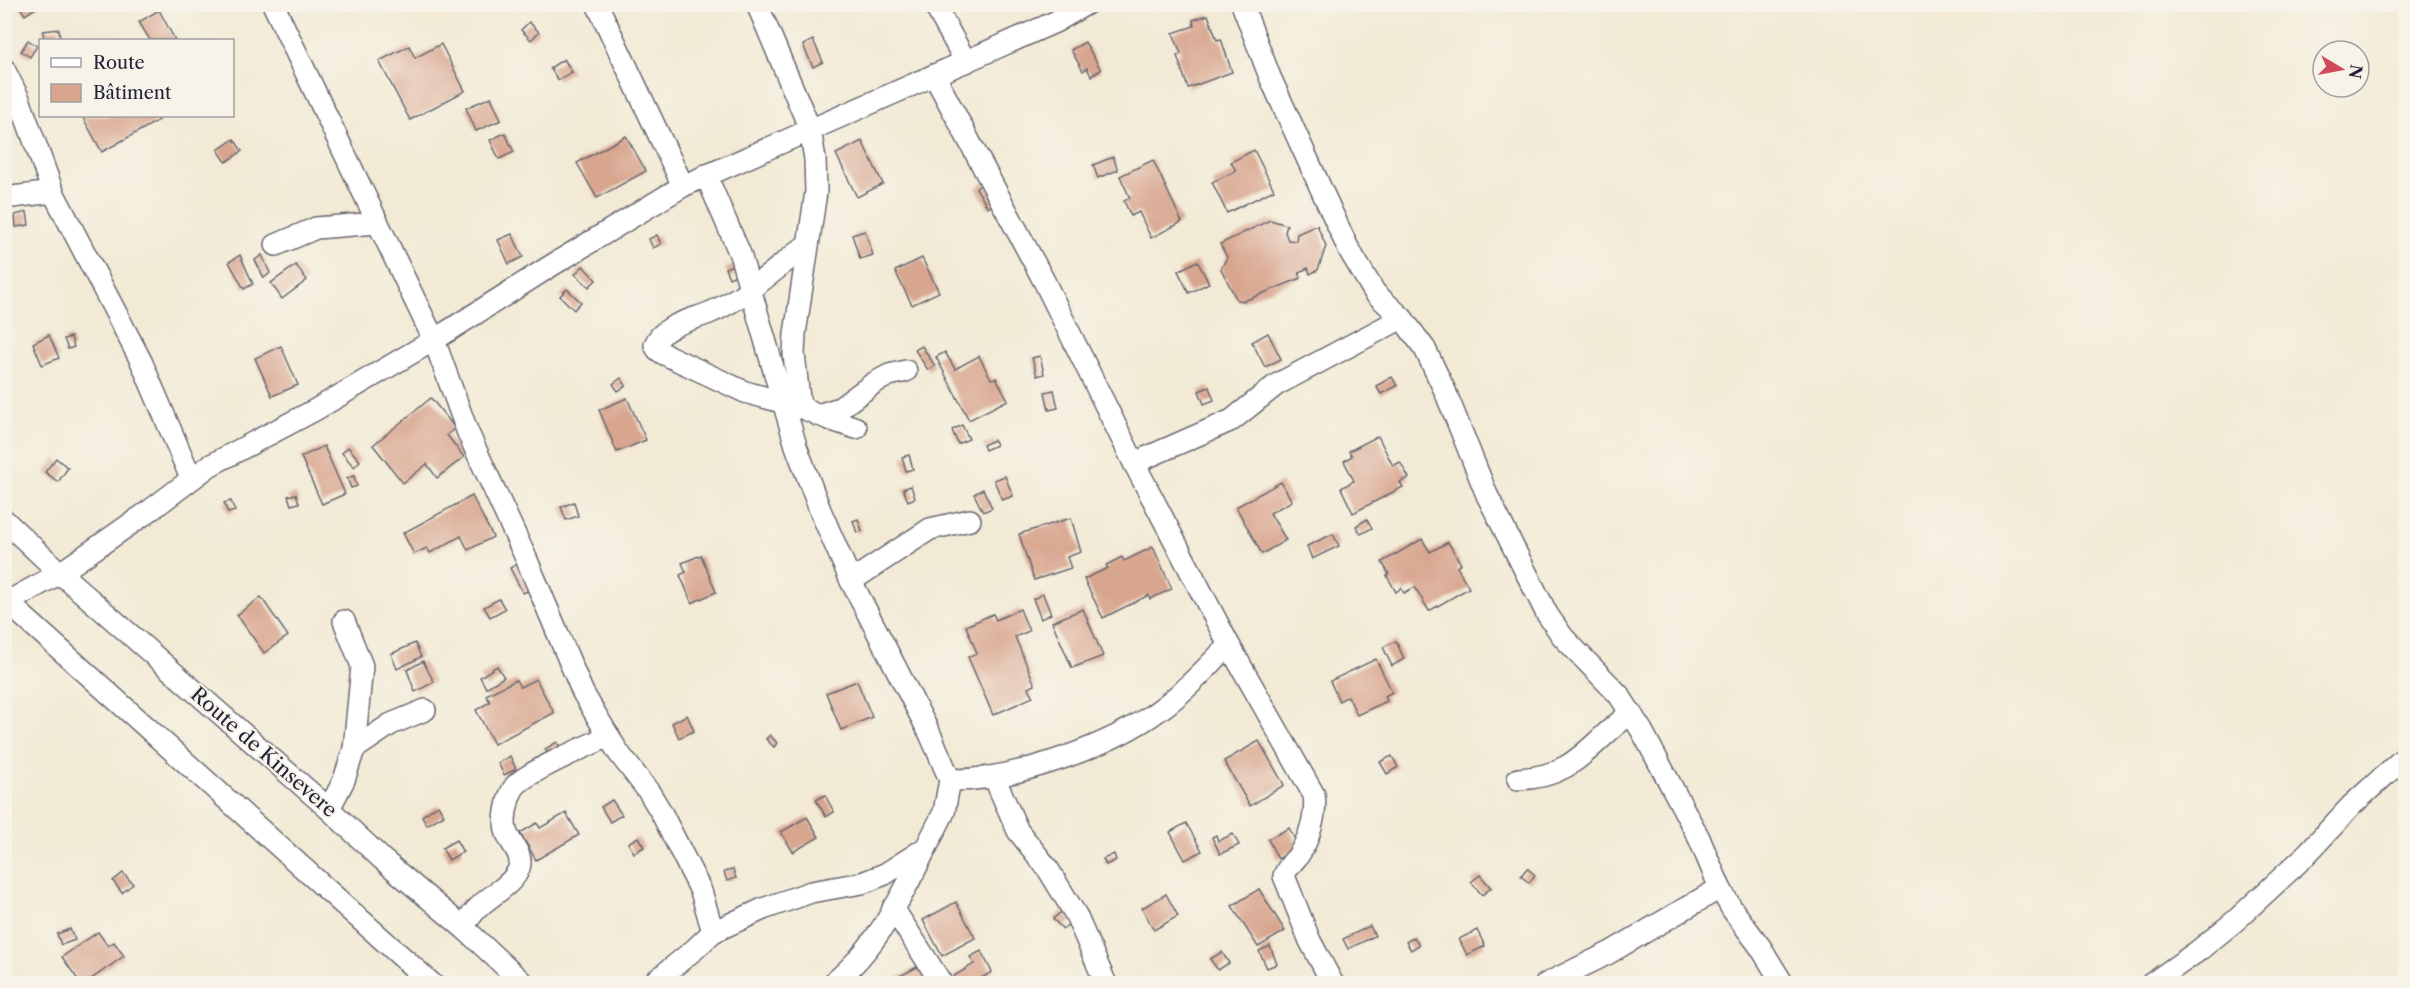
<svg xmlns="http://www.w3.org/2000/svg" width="2410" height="988" font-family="'Libre Caslon Text',serif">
	<rect width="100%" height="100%" fill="#f7f3e8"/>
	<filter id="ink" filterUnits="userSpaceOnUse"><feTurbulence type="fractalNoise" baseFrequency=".0167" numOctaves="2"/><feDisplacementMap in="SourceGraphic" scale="12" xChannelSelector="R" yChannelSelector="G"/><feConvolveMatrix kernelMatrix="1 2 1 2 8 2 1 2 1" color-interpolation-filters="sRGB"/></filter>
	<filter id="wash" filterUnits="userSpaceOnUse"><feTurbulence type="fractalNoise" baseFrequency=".008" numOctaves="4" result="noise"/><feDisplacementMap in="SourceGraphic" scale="24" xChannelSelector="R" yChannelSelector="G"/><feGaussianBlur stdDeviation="1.35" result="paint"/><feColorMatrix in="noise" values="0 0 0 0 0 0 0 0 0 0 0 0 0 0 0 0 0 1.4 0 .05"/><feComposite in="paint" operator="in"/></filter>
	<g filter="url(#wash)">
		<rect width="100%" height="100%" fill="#f2ead5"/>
		<g id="blocks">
			<g fill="#d8a58e">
				<polygon points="24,4 42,4 25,15 20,7"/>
				<polygon points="159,10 175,40 150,40 139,22"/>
				<polygon points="1208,15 1217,40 1221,39 1232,72 1188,88 1177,56 1181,54 1173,33 1194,26 1193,20"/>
				<polygon points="529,22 539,32 531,40 521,30"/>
				<polygon points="59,29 60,40 44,40 43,31"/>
				<polygon points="28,40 37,46 30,57 21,51"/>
				<polygon points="813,40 823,62 813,67 803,45"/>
				<polygon points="1085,42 1101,70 1091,76 1087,68 1083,71 1071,50"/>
				<polygon points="441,44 465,91 410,120 379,61 409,46 415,58"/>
				<polygon points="564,59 572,72 558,80 550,68"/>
				<polygon points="491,97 501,120 476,131 466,108"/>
				<polygon points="82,116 156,116 159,120 102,152"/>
				<polygon points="505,133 514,152 499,159 490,140"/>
				<polygon points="626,136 646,171 597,198 577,163"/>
				<polygon points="234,139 242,151 226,162 218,150"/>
				<polygon points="862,141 883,184 857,197 836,154"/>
				<polygon points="1254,150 1274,190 1227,213 1212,182 1236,171 1231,162"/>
				<polygon points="1113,157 1118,170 1098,178 1093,165"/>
				<polygon points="1153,160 1182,222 1151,238 1139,212 1131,216 1124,201 1130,198 1120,176"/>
				<polygon points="985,182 997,202 988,208 976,188"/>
				<polygon points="27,212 29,225 16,227 15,215"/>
				<polygon points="1270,220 1287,225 1285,232 1288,240 1296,241 1297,234 1317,225 1326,246 1318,270 1310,274 1308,268 1299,272 1301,278 1244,301 1237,300 1221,269 1227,257 1220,244"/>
				<polygon points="865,231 873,255 860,259 852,235"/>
				<polygon points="512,234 523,257 509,264 498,240"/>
				<polygon points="657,235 661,244 653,248 649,239"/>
				<polygon points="240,255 253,284 244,289 229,262"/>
				<polygon points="262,255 270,273 264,278 255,260"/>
				<polygon points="922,258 939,292 912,305 895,271"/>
				<polygon points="1197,261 1209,283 1189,293 1178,271"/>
				<polygon points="736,264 740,273 729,278 725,268"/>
				<polygon points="296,265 307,280 282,299 271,283"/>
				<polygon points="583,266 596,280 589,287 575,274"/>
				<polygon points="567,289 581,302 574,310 560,296"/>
				<polygon points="1268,333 1281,359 1265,367 1252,342"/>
				<polygon points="49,335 59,358 42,365 33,343"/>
				<polygon points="71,337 74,347 68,349 64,339"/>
				<polygon points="281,346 298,385 272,396 255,358"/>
				<polygon points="922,346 935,366 928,370 915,350"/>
				<polygon points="945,352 955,369 979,356 991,379 996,378 1008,400 969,420 936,357"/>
				<polygon points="1040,356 1044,374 1037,376 1032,358"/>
				<polygon points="1392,377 1397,386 1381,394 1376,386"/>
				<polygon points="621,378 626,386 618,391 613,384"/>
				<polygon points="1209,387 1214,400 1204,404 1199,391"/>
				<polygon points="1054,390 1058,408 1049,410 1045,392"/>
				<polygon points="431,398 455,428 447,435 464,457 437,478 427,464 403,483 373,445"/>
				<polygon points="627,398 646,440 617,452 599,410"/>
				<polygon points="962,425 969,439 958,444 952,430"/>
				<polygon points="1378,436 1393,466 1400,462 1409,478 1400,482 1403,487 1353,513 1341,488 1354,481 1344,461 1352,456 1349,451"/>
				<polygon points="994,440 996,445 985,450 983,445"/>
				<polygon points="324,446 345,494 322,504 301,457"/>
				<polygon points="348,447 360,461 354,467 342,453"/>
				<polygon points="909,455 913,469 906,471 902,457"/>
				<polygon points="56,458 68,468 58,482 45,472"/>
				<polygon points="354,476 357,486 351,488 347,478"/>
				<polygon points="1005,476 1013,496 1002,500 994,480"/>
				<polygon points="1281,482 1292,501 1270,513 1286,540 1262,554 1236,507"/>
				<polygon points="911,486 915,498 908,501 903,489"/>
				<polygon points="983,489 992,508 983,512 974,494"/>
				<polygon points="296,494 299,503 291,505 288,496"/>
				<polygon points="472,496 493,537 468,550 461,536 430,553 427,548 414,554 403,533"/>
				<polygon points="231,501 235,511 228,513 224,503"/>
				<polygon points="574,502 578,516 566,520 561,507"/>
				<polygon points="1071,518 1081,552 1067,557 1071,568 1034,580 1019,534"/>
				<polygon points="858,519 862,531 857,533 853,521"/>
				<polygon points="1367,519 1372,528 1361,534 1356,526"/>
				<polygon points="1333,534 1339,546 1312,559 1307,546"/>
				<polygon points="1422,539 1430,552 1448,542 1461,564 1457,567 1469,588 1429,611 1415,587 1404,593 1401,588 1396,592 1387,576 1389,574 1382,562"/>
				<polygon points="1153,547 1172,589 1150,599 1149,595 1103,618 1084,579 1108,568 1106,565 1122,557 1124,561"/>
				<polygon points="701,555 716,592 692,603 680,575 686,572 682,563"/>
				<polygon points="517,564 530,590 523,593 510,568"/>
				<polygon points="1043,594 1051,614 1041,619 1033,599"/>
				<polygon points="261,597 288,636 264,653 237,615"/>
				<polygon points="499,599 505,609 490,617 484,607"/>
				<polygon points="1020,609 1029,631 1015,637 1035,685 1028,688 1033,697 993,715 968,657 977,653 966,626 993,614 996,620"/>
				<polygon points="1083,609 1103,656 1072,668 1052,622"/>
				<polygon points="1396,641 1404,659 1392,666 1383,647"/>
				<polygon points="415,643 421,657 397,669 391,654"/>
				<polygon points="1376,659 1392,692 1385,696 1387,701 1357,715 1348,696 1339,701 1330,681"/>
				<polygon points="423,661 434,682 415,692 407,670"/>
				<polygon points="497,666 504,677 486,688 480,677"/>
				<polygon points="536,679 554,713 494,744 476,710 490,702 486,695 516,680 520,687"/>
				<polygon points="857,681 872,717 841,730 826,693"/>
				<polygon points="687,715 694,731 679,738 672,723"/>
				<polygon points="770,735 777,743 774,747 766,739"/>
				<polygon points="1259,741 1284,785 1250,806 1224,761"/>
				<polygon points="557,742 564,753 552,760 545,749"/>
				<polygon points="510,756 516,769 504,775 498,763"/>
				<polygon points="1392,756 1398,767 1387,774 1380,762"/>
				<polygon points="825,795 834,812 826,817 816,800"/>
				<polygon points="612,800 622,815 610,822 601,807"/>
				<polygon points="438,805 444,815 427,825 422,816"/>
				<polygon points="566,813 579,835 536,860 520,833 537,823 540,828"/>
				<polygon points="807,817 819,837 793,852 781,832"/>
				<polygon points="1186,823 1202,851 1185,860 1170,832"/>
				<polygon points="1289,828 1299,847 1278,859 1268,839"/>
				<polygon points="1233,834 1239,845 1220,854 1212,837 1216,835 1218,841"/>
				<polygon points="638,837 644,847 634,853 628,843"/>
				<polygon points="456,840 463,852 449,860 442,848"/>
				<polygon points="1114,854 1116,860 1106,865 1103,859"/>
				<polygon points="1527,868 1535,875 1529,883 1521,876"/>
				<polygon points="733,869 736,878 727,881 724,872"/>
				<polygon points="123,873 133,884 122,893 113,881"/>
				<polygon points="1480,875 1491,888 1482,895 1471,882"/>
				<polygon points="1259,889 1285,931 1258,947 1232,906"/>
				<polygon points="1166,894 1178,916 1154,930 1142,908"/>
				<polygon points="956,902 975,938 942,956 923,920"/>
				<polygon points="1062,911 1072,921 1063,929 1053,919"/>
				<polygon points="1370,926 1375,936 1348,949 1343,939"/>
				<polygon points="70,929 75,940 61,945 57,934"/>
				<polygon points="1477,930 1485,946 1467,955 1459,939"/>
				<polygon points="98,932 108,946 114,942 124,956 84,984 81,984 62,957"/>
				<polygon points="1414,937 1419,945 1411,950 1406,942"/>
				<polygon points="1270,946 1277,964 1267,968 1259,951"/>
				<polygon points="981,951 992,972 971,984 958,984 954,976 974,964 970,957"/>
				<polygon points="1222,952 1229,963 1218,970 1210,959"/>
				<polygon points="921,965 940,984 885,984"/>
			</g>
		</g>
	</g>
	<g filter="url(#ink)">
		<use href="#blocks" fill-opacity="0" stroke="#6b6871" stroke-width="1.5"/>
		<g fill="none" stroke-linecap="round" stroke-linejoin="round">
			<defs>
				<g id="street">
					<polyline points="273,4 434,340 468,433 526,558 583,693 618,752 649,792 661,812 701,891 713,932"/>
					<polyline points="597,4 683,186"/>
					<polyline points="757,4 810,129 815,159 816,192 795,334 794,354 800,407"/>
					<polyline points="934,4 966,62"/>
					<polyline points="1242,4 1270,77 1348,248 1375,293 1402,318 1425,349 1445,391 1487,495 1547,614 1563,637 1619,695 1642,731 1699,838 1720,888 1732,909 1761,948 1783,984"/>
					<polyline points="4,69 19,99 53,192 141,361 191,478"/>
					<path d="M934 75 1044 281 1134 463 1229 645 1314 795C1317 814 1309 840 1298 856 1292 863 1287 867 1284 876L1310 941 1333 984"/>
					<path d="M706 175 740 254 796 446 820 510 851 581 931 736 950 780 944 812 937 826C909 881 882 945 832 984"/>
					<polyline points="4,198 53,192"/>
					<path d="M808 244C776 268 747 297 709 313 692 320 662 325 655 345L658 350 664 354 745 392 800 407 829 419 856 428"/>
					<polyline points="276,245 316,228 377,223"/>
					<polyline points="818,415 840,408 874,383 889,375 906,371"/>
					<polyline points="1134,463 1232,420 1276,385 1402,318"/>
					<polyline points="4,520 60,573 329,809 382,859 465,929 524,984"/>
					<polyline points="851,581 930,529 970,520"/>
					<polyline points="4,599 432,984"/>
					<polyline points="4,604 60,573 152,509 209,466 315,410 434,340 549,267 683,186 1055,22 1086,4"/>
					<polyline points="354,749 391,724 425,710"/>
					<polyline points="994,777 1018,831 1048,869 1076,915 1106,984"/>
					<path d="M1518 779C1576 777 1588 744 1631 713"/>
					<path d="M950 780C1013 781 1112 746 1162 708 1187 690 1207 667 1229 645"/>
					<polyline points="329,809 344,780 354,749 362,666 344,621"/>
					<polyline points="893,908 942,984"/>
					<path d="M465 929V923C470 918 474 911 480 906 491 895 514 884 519 868 524 853 509 844 506 830 503 819 508 795 515 786 527 772 589 745 609 736"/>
					<polyline points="652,984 695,949 713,932 763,909 811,892 862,883 885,874 924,849"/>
					<polyline points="1546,984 1609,953 1720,888"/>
					<polyline points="2151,984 2198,951 2235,921 2303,858 2352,805 2406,756"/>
				</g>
			</defs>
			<use href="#street" stroke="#6b6871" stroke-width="24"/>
			<use href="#street" stroke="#fff" stroke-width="21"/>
		</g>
	</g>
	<g text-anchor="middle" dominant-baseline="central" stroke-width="4.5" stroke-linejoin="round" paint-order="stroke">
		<g font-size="20" fill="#22223b" stroke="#f7f3e8">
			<text transform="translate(264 752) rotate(41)">Route de Kinsevere</text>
		</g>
	</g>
	<rect width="2410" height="988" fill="none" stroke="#f7f3e8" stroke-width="24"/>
	<rect x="39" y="39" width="195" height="78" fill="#f7f3e8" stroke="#a29fa3" stroke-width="1.5"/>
	<rect x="51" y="58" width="30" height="9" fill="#ffffff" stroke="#a29fa3" stroke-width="1.5"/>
	<text x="93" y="69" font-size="18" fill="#22223b">Route</text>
	<rect x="51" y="84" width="30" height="18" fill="#d8a58e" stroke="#a29fa3" stroke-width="1.5"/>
	<text x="93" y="99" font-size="18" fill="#22223b">Bâtiment</text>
	<g transform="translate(2341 69) rotate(100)"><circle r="28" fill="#f7f3e8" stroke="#a29fa3" stroke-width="1.5"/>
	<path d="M0-4.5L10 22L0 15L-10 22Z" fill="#d1495b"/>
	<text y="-9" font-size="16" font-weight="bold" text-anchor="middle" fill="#22223b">N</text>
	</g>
</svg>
